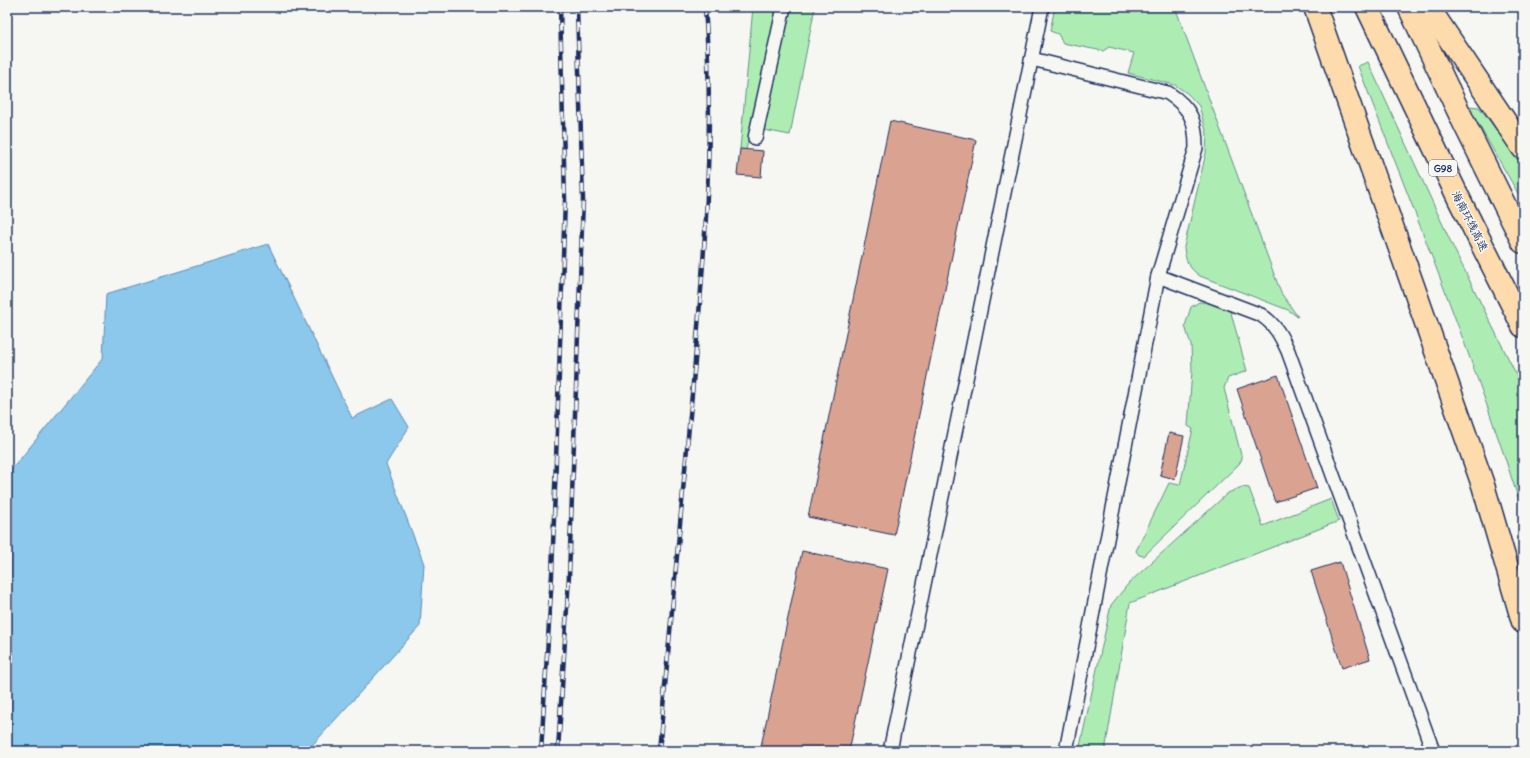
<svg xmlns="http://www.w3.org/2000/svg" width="1530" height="758" font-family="Delius,'LXGW WenKai TC',sans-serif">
	<rect width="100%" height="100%" fill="#f6f6f2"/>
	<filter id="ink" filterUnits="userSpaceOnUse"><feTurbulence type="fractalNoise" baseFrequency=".025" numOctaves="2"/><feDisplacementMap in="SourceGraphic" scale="8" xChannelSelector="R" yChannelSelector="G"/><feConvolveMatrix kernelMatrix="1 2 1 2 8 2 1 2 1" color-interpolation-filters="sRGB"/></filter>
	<g filter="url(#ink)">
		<g fill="#adedb4" stroke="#648e89">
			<polygon points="753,7 777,7 746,150 740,149"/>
			<polygon points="791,7 815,7 790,135 764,130"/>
			<path d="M1055 7H1175L1281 293 1298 317 1288 310 1200 276C1189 268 1185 261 1184 247L1206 153 1207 134 1199 106 1188 94 1175 85 1128 73 1134 53 1109 47 1103 51 1063 43 1058 34 1050 31Z"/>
			<path d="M1368 62 1454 249 1523 388V513C1475 361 1415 214 1358 66Z"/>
			<polygon points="1468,106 1479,107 1523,165 1523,202"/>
			<path d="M1199 302C1209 302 1224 305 1231 313L1247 371 1228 378 1224 388 1242 459 1239 464 1144 556 1139 555 1136 551 1169 483 1180 485 1193 429 1188 426 1192 371 1191 345 1185 326 1191 307Z"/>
			<polygon points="1242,487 1249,488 1263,526 1331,499 1339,521 1130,603 1105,751 1079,751 1111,605 1129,583 1228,493"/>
		</g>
		<polygon fill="#8bc8eb" stroke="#5e8bb3" points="268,244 352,418 392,399 409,427 386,464 424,564 420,626 307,751 7,751 7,475 103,358 106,294"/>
		<g fill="#daa391" stroke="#1b2f5e">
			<polygon points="890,121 976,140 894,535 808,517"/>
			<polygon points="740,149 763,151 761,177 737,175"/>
			<polygon points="1278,375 1317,488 1275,502 1237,389"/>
			<polygon points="1169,433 1184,436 1175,479 1160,475"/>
			<polygon points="802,551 888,569 849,751 760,751"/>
			<polygon points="1340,562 1370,659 1342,668 1311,571"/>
		</g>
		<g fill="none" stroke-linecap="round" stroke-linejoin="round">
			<defs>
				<g id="lane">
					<path d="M1032 59 1168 93C1191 108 1196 121 1196 148L1158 276 1066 751"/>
					<polyline points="755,138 784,7"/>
					<path d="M1158 276 1261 315C1275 324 1281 336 1288 351L1433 751"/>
					<polyline points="890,751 1042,7"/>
				</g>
				<g id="highway">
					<polyline points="1315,7 1483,485 1523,622"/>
					<polyline points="1367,7 1460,201 1523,326"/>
					<polyline points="1409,7 1465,125 1523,242"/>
					<polyline points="1428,7 1523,148"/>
				</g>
			</defs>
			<use href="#lane" stroke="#1b2f5e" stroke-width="16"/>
			<use href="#highway" stroke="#1b2f5e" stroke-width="25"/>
			<use href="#lane" stroke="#f6f6f2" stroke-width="13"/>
			<use href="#highway" stroke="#fedbac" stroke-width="22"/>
			<defs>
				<g id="rail">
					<polyline points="541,751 552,575 565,200 560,7"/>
					<polyline points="558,751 569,576 583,200 577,7"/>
					<path d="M659 751C669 643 679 534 689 426 702 288 716 146 705 7"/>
				</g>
			</defs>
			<use href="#rail" stroke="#1b2f5e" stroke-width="4.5"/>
			<use href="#rail" stroke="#f6f6f2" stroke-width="3" stroke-dasharray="9" stroke-linecap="butt"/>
		</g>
	</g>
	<g text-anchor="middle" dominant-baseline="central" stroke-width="3" stroke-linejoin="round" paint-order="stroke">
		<rect fill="#f6f6f2" stroke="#5d6b8a" stroke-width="1" x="1429" y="160" width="28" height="16" rx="3"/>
		<g font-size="10" font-weight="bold" fill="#1b2f5e">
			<text x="1443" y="168">G98</text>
		</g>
		<g font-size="11" fill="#1b2f5e" stroke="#f6f6f2">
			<text transform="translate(1470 221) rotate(63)">海南环线高速</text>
		</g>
	</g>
	<rect width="1530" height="758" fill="none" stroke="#f6f6f2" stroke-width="24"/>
	<rect x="12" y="12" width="1506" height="734" fill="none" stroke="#1b2f5e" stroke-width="1.5" filter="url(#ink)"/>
</svg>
